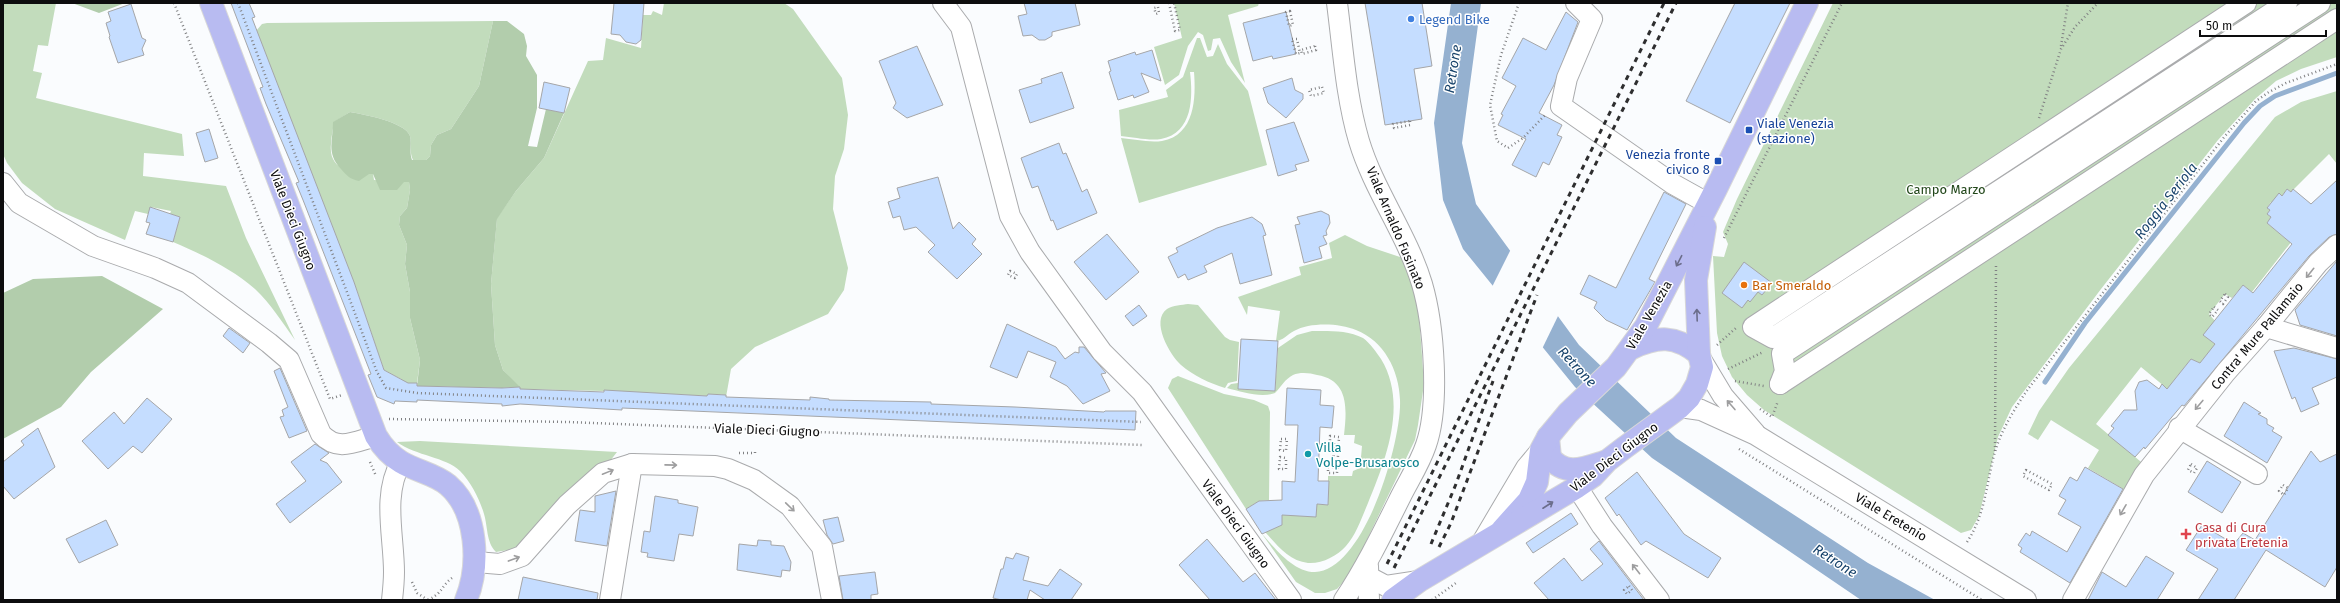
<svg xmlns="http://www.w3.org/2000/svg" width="2340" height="603" font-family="'Fira Sans',sans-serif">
	<rect width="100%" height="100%" fill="#fafcfe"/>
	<g fill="#c2dcbc">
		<path d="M3 3H56L48 46 38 45 33 71 42 73 36 98 182 134 184 156 144 153 143 176 226 186 246 238 295 340C282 322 271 304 255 289 231 268 201 254 173 242L180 217 170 214 171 211 151 207 148 214 135 211 125 240 55 209 22 183 7 163 3 154Z"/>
		<polygon points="664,3 784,3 793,9 842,78 848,115 844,149 835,176 833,209 848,268 844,290 828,314 755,347 731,369 726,397 726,395 708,394 707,396 604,391 520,389 503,370 495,345 491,284 497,218 516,191 544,158 588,61 603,60 606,38 641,48 643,15 651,15 653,11 662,15"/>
		<polygon points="1174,3 1259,3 1258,6 1228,15 1245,83 1231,62 1220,38 1213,39 1211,50 1208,51 1203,35 1198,32 1188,46 1179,75 1165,85 1154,47 1182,38"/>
		<polygon points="1833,3 2337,3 2337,57 2301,69 2276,81 2255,99 2218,140 2101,289 2012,407 1998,437 1979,516 1971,530 1961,533 1764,410 1747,395 1732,377 1722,356 1717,333 1713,256 1724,257 1728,244 1723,232 1737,199"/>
		<path d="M493 21 479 86 451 129 437 135 431 145 430 156 426 160H413C409 152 412 144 410 136 406 122 362 114 350 112L334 122C333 130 331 137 331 144 328 171 353 173 373 174L374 180 409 182 410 190 407 208 400 216 399 225 407 245 405 264 410 292V318L420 360 417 383H399L401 379 384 370 357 291 256 31 262 24 267 23Z"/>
		<path d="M1197 38H1200L1207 57 1213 56 1218 44 1227 64 1248 91 1267 165 1139 203 1121 138C1134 139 1149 143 1162 141 1195 135 1196 98 1194 72H1190C1193 97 1193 133 1161 139 1149 141 1133 137 1121 136L1119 110 1168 97 1166 90 1183 77Z"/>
		<polygon points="2337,91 2337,164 2329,154 2291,192 2287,189 2282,196 2279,194 2274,204 2271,202 2267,208 2270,210 2267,214 2271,217 2267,223 2285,238 2292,241 2252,292 2243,285 2232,298 2225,294 2209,314 2215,321 2204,335 2216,345 2200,363 2191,359 2175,379 2176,396 2141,367 2096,424 2147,467 2130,493 2088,468 2099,450 2051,420 2038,440 2028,434 2039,411 2069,368 2275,117 2301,102"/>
		<path d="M1345 235 1367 246 1403 258 1417 287 1424 384 1418 425 1415 440 1359 556 1345 580 1337 589 1325 593H1315L1296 582 1262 534C1275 548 1293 572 1315 572 1365 570 1402 440 1400 400 1399 370 1384 341 1356 330 1339 323 1310 322 1294 331 1288 334 1282 341 1276 341L1280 311 1248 306 1247 315 1238 297 1301 275 1299 267 1332 258 1329 243Z"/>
		<path d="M1188 304 1198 305 1225 337 1230 340 1239 342 1237 381 1228 383 1225 388C1209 383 1194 376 1181 365 1170 355 1150 321 1167 309 1173 305 1182 305 1188 304Z"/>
		<path d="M1312 331C1328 331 1348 330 1363 338 1370 343 1376 352 1381 359 1408 403 1386 459 1368 503 1362 517 1356 535 1346 546 1337 556 1322 564 1308 563 1289 561 1277 545 1265 532L1282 525V515L1317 504 1328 505V476H1352L1353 471 1360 468 1362 446 1354 443 1355 435H1344C1347 409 1349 380 1317 375 1310 373 1300 372 1293 375 1285 379 1281 387 1275 393 1261 398 1242 392 1227 388L1231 384 1238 383V389L1275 391 1278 348 1297 335Z"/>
		<polygon points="1178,376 1224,394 1254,400 1268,406 1270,412 1269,500 1259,501 1246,509 1168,388 1172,379"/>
		<path d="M420 441 617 452 610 461 579 480 514 549 496 552C486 542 488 527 484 514 480 500 471 482 460 471 446 457 416 456 397 442Z"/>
	</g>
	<g fill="#b2cdac">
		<polygon points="72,3 125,3 99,13"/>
		<path d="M493 21H507L524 34 527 46 526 56 537 75V108L528 146 537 147 546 109 564 113 544 158 516 191 497 219 491 284 495 345 503 370 520 387 502 388 417 386 420 360 410 318V292L405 264 407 245 399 225 400 216 407 208 410 190 409 182H404L397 190H380L373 174H369L359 181C350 179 347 176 341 169 326 153 333 142 333 122L350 112C362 114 406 122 410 136 412 144 409 152 412 160H426L430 156 431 145 437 135 451 129 479 86Z"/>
		<polygon points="102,276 163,309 91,372 61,407 3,439 3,293 33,279"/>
	</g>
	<polygon fill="#95b1d0" points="1451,3 1481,3 1462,143 1476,204 1579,345 1676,438 1868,563 1935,600 1861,600 1652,458 1575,387 1463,249 1443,200 1434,123"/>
	<polygon fill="#fafcfe" points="1511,249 1559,314 1542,349 1492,287"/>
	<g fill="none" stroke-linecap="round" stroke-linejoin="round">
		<polyline stroke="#95b1d0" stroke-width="5" points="2045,382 2085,323 2244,123 2260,106 2275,96 2337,73"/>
	</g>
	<g fill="#c5ddff" stroke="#a5a6a8">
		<polygon points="231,3 249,3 255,17 252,18 354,282 384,370 408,383 417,383 417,386 502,388 520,387 520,389 604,392 604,390 707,396 708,394 726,395 726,397 810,400 810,397 829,399 829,400 931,402 931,404 1015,407 1104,412 1105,411 1136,411 1135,430 622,408 622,410 520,404 502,406 502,404 417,400 417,402 395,401 394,404 377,397 368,375 371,374 303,200 296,183 299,182 266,104 260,88 263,87"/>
		<polygon points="614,3 644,3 641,40 636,44 626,42 620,35 611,34"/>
		<polygon points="1024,3 1075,3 1080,25 1052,32 1052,36 1045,40 1039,40 1032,35 1023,36 1018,16 1027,14"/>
		<polygon points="1365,3 1422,3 1432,66 1414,69 1422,119 1385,125"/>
		<polygon points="1735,3 1790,3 1730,123 1686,101"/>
		<polygon points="131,4 142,38 146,40 142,49 144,55 118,63 109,37 110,36 106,23 111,21 108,12"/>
		<polygon points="1286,12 1296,54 1273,59 1272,56 1253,61 1243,23"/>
		<polygon points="1566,12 1578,22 1554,85 1539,113 1562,125 1557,135 1562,137 1549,165 1543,162 1536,177 1512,165 1526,139 1498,125 1503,115 1501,114 1516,86 1502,78 1523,38 1546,50"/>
		<polygon points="917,46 943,105 907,118 893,108 896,103 879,61"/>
		<polygon points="1152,50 1161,81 1141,73 1149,92 1134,98 1133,95 1118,100 1109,72 1111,71 1108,61 1135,52 1136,55"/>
		<polygon points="1062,72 1074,108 1030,123 1019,90 1042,83 1041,79"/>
		<polygon points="1292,78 1295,90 1303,94 1303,99 1286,118 1268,103 1263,88"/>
		<polygon points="544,82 570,88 564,113 539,108"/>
		<polygon points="1294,122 1309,161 1295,165 1297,170 1278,176 1266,130"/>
		<polygon points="209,129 218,158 205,162 196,133"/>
		<polygon points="1059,143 1063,154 1066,153 1082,192 1087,189 1097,213 1057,230 1053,220 1051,221 1038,186 1032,188 1021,158"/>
		<polygon points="938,177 953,229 959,222 976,239 972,244 982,254 957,279 928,252 935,245 916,227 904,230 900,216 893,218 888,202 900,198 897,188"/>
		<polygon points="2337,180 2337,234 2329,237 2309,256 2184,406 2182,405 2145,449 2144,447 2135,457 2108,435 2114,428 2111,426 2124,410 2137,410 2135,391 2139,382 2147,380 2159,389 2162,384 2167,389 2191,359 2200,363 2215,344 2203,335 2243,285 2253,293 2292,244 2267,223 2271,217 2267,214 2270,210 2267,208 2279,193 2282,196 2287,189 2291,192 2293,189 2311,204"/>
		<polygon points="1664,192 1686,204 1649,279 1655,282 1627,330 1606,320 1594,308 1597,302 1580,294 1589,275 1616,288"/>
		<polygon points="150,207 180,217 173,242 146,234 150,223 146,222"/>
		<polygon points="1321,211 1329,215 1330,223 1326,231 1327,235 1323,236 1327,244 1319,247 1322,258 1304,263 1295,225 1300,224 1297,217"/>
		<polygon points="1252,217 1262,224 1266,235 1263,236 1272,275 1240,284 1232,253 1204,266 1207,272 1188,280 1185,274 1178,278 1168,257 1178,252 1176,248 1217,228"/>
		<polygon points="1107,234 1139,272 1106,300 1074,262"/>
		<polygon points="2337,261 2337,336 2300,325 2295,310"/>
		<polygon points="1744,262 1772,283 1762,295 1758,292 1750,302 1748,300 1742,308 1722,293"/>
		<polygon points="1139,305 1147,316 1133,326 1125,316"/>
		<polygon points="1007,324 1056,347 1065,359 1075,352 1079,353 1079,347 1084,347 1106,373 1101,374 1110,391 1083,404 1067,386 1050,377 1056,362 1028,351 1017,378 990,367"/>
		<polygon points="229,328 250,343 243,353 223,336"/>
		<polygon points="1241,339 1278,341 1275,391 1238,389"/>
		<polygon points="2294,348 2337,359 2337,377 2312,388 2319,404 2301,412 2295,397 2292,399 2274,351"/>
		<polygon points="280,368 307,431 289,438 280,417 284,416 282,410 288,407 274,371"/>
		<polygon points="1287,388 1321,390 1320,405 1334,406 1332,428 1320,427 1318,481 1329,481 1328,505 1317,504 1316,517 1282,515 1282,525 1262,534 1246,509 1259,501 1282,500 1282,481 1295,482 1298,425 1285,425"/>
		<polygon points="147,398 172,419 142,453 133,446 108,469 82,441 114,412 124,424"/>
		<polygon points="2244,402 2261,413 2258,414 2267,419 2267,424 2274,428 2272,431 2282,437 2267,463 2224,436"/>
		<polygon points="38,428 55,467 14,499 3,486 3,462 24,445 21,441"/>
		<polygon points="315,444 329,453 320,460 327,463 342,482 290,523 276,504 306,481 291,462"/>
		<polygon points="2311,451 2320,462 2337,454 2337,567 2325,587 2266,550 2234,600 2198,600 2218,569 2186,550 2202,525 2234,544 2243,533 2255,540"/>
		<polygon points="2207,461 2241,482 2222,513 2188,492"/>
		<polygon points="2085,467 2123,489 2070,583 2020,552 2022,548 2018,545 2026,533 2030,536 2032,531 2067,552 2081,527 2058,514 2066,500 2059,496 2070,477 2077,481"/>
		<polygon points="1637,472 1684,534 1721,558 1708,578 1646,541 1641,545 1619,514 1617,516 1605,498"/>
		<polygon points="616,491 607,546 575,541 580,510 595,512 595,496"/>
		<polygon points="655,496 678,500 678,503 698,507 693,536 679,534 674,561 647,557 648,553 641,552 644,531 650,532"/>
		<polygon points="1571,513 1578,524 1533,553 1526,543"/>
		<polygon points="838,517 844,541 833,544 827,535 823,520"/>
		<polygon points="106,520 118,545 79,563 66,539"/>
		<polygon points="1207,539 1243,582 1255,573 1276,600 1210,600 1179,565"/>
		<polygon points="758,540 771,541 771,545 784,546 791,562 790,571 782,570 781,577 737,570 739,544 757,546"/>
		<polygon points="1599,541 1644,600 1549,600 1534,583 1564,558 1582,581 1603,564 1590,549"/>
		<polygon points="1016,553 1029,557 1023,580 1048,586 1060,569 1082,584 1071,600 1045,600 1030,590 1027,600 1002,600 993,598 1001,569 1003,569 1006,557 1013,559"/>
		<polygon points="2146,556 2174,573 2157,600 2088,600 2102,572 2126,587"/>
		<polygon points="875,572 878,594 871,595 871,600 843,600 839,576"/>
		<polygon points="523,577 598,593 597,600 518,600"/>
	</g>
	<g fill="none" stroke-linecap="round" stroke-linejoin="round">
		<defs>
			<g id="minor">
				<polyline points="943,3 961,27 1010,216 1030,252 1102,352 1142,392 1291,600"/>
				<path d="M1337 3C1343 49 1346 97 1359 141 1374 191 1407 234 1422 284 1434 325 1440 405 1426 445 1420 463 1409 480 1401 496 1383 532 1366 567 1344 600"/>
				<polyline points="1576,3 1592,19 1567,78 1561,106 1673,184 1709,204"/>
				<polyline points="2246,3 1753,327 1773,338 2287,3"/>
				<path d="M3 183 19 203 93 246 155 268 188 283 269 343 289 360 321 434C338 452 354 442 376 436"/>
				<polyline points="2266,327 2337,348"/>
				<polyline points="1702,361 1723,396 1755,433"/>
				<polyline points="1780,384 1785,371 1782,354 2320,3"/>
				<polyline points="1780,384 2337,19"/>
				<polyline points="1680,407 1701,410 1756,435 2026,600"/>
				<polyline points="2179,428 2257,474"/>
				<polyline points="1577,487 1602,526 1659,600"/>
				<polyline points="1481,544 1526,468 1541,450"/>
				<polyline points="476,562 500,564 522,556 567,505 603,473 632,464 715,466 728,469 754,480 790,506 822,547 832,600"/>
				<polyline points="1368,566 1369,600"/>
				<polyline points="1369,577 1386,586 1419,581"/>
				<path d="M392 600C393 591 394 581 394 572 394 536 382 495 401 462"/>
				<polyline points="610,600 632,464"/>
				<polyline points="2073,600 2144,475 2226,372 2266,327 2318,263 2337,245"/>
			</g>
			<g id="major">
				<path d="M211 3 376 436C382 446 391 456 401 462 416 471 435 474 448 485 478 511 480 566 466 600"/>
				<path d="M1632 348C1658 336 1675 335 1699 354"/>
				<path d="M1548 437 1550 457C1564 477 1585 468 1604 462"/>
				<polyline points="1502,530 1529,500 1537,482 1541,450 1548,437 1568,413 1616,367 1646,326 1716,189 1807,3"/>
				<polyline points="1393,600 1419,581 1577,487 1593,476 1607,461 1624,448 1680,407 1689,398 1697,384 1702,367 1699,354 1696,280 1705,227"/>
			</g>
		</defs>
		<use href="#minor" stroke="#aaabad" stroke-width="22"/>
		<use href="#major" stroke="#d8d8d8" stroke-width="24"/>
		<g stroke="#808183" stroke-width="2.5" stroke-dasharray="1 3" stroke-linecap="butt">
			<polyline points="174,3 330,399 342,395"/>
			<polyline points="238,3 377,372 386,388 417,393 1141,422"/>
			<polyline points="1169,3 1175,31 1180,30 1174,3"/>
			<polyline points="1519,3 1501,55 1490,105 1497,141 1508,148 1523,138 1546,114"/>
			<polygon points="1158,7 1159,13 1156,14 1154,8"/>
			<polygon points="1290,11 1293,25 1289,26 1286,12"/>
			<polygon points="1292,39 1297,39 1300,53 1296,54"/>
			<polygon points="1315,46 1316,50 1302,54 1301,50"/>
			<polyline points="2061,46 2068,3"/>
			<polygon points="1322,87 1324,93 1311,96 1309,90"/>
			<polyline points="2039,118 2061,49 2075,27 2098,3"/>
			<polygon points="1410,121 1410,125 1394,128 1393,124"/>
			<polyline points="1724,238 1842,3"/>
			<polygon points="1010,271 1017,274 1015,278 1008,275"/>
			<polygon points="2225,294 2228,297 2223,304 2220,301"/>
			<polygon points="2214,307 2218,310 2212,317 2209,314"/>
			<polyline points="1717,345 1736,328"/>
			<polyline points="1728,369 1763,352"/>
			<polyline points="1735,381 1764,386"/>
			<polyline points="1760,409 1772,417 1778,401"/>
			<polyline points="389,419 568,422 1142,445"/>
			<polygon points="1330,436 1339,437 1337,473 1328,473 1328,467 1333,467 1334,443 1330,443"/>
			<polygon points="1281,439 1287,439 1286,451 1280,450"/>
			<polyline points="1739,449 1982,600"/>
			<polyline points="1995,451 1996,264"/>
			<polyline points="739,453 755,453 755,449"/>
			<polygon points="1280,457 1286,458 1286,469 1279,469"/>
			<polyline points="370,462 376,476"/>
			<polygon points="2191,464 2197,468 2194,473 2188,470"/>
			<polygon points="2026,470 2052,484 2049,490 2023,476"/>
			<polygon points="2283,485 2288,488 2284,495 2279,491"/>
			<path d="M1967 542C1985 515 1986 486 1994 455 2000 432 2015 408 2028 389L2225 136 2256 101 2269 92 2286 83 2337 64"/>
			<polyline points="412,582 417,593 428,600"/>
			<polygon points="1629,586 1632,590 1627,594 1624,590"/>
			<path d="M428 600C443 593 441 586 452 578"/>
			<polyline points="1432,600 1456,583"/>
		</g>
		<use href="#minor" stroke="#fff" stroke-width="20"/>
		<use href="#major" stroke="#b8bbf1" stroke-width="22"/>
		<g stroke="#2e2e2f" stroke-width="3" stroke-dasharray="5 5" stroke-linecap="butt">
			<polyline points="1431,544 1456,484 1493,381"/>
			<polyline points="1439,547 1451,523 1537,295"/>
			<polyline points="1387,564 1664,3"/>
			<polyline points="1394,568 1676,3"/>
		</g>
	</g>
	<defs><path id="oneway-shaft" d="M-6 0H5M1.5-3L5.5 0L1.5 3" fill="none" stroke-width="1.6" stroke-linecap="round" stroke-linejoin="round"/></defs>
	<g stroke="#6b6d8b">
		<use href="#oneway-shaft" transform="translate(1679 261) rotate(117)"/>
		<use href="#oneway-shaft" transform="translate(1697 315) rotate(-92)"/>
		<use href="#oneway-shaft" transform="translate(1548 505) rotate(-33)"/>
	</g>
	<g stroke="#9e9e9f">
		<use href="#oneway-shaft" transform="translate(2310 273) rotate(129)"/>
		<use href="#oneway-shaft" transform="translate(1731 405) rotate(-131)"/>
		<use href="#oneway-shaft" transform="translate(2199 405) rotate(130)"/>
		<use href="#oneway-shaft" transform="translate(671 465) rotate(1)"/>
		<use href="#oneway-shaft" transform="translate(608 472) rotate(-22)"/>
		<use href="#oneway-shaft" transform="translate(790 507) rotate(44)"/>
		<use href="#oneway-shaft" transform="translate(2123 510) rotate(120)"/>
		<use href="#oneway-shaft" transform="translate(514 559) rotate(-20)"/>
		<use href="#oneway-shaft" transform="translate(1636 569) rotate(-128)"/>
	</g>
	<circle fill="#3f7fe0" stroke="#fff" stroke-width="1.5" cx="1411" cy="19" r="4"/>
	<g fill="#1a4fb4" stroke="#fff" stroke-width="1.5">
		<rect x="1745" y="126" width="8" height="8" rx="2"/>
		<rect x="1714" y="157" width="8" height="8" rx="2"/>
	</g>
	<circle fill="#e8710a" stroke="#fff" stroke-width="1.5" cx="1744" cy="285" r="4"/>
	<circle fill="#0f9aa8" stroke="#fff" stroke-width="1.5" cx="1308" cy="454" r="4"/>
	<path fill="#e0444e" stroke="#fff" stroke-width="1.5" d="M2184 528h4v4h4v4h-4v4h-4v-4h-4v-4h4z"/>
	<g text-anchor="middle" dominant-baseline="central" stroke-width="3" stroke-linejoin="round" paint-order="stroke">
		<g font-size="13" fill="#366cbe" stroke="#fff" text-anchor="start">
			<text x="1419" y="19">Legend Bike</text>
		</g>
		<g font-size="13" fill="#164399" stroke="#fff" text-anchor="start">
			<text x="1757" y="123">Viale Venezia<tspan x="1757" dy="15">(stazione)</tspan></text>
			<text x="1710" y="154" text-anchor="end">Venezia fronte<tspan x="1710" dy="15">civico 8</tspan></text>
		</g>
		<g font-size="13" fill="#22471a" stroke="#fff">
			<text x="1946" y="189">Campo Marzo</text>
		</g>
		<g font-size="13" fill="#0d0d0e" stroke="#fff">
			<text transform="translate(293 220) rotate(69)">Viale Dieci Giugno</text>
			<text transform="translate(1396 228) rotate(67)">Viale Arnaldo Fusinato</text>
			<text transform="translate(1649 315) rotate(-60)">Viale Venezia</text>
			<text transform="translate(2257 336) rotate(-50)">Contra' Mure Pallamaio</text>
			<text transform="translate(767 430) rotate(2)">Viale Dieci Giugno</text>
			<text transform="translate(1614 457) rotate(-37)">Viale Dieci Giugno</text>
			<text transform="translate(1891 517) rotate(31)">Viale Eretenio</text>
			<text transform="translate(1236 524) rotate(54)">Viale Dieci Giugno</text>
		</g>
		<g font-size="13" fill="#c56008" stroke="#fff" text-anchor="start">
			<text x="1752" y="285">Bar Smeraldo</text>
		</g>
		<g font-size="13" fill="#0d838f" stroke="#fff" text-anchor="start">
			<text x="1316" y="447">Villa<tspan x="1316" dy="15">Volpe-Brusarosco</tspan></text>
		</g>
		<g font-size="13" fill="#be3a42" stroke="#fff" text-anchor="start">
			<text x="2195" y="527">Casa di Cura<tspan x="2195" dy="15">privata Eretenia</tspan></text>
		</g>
		<g font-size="14" font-style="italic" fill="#19446c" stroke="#fff">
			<text transform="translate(1453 69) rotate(-81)">Retrone</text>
			<text transform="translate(2166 201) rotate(-52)">Roggia Seriola</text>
			<text transform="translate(1577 367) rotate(47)">Retrone</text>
			<text transform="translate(1835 561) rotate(33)">Retrone</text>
		</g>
	</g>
	<rect width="2340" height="603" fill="none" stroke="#0d0d0e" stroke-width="8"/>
	<path d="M2200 30v6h126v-6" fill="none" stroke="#0d0d0e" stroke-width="2"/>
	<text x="2206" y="30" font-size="12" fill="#0d0d0e" stroke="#ffffff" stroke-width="3" paint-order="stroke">50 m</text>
</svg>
